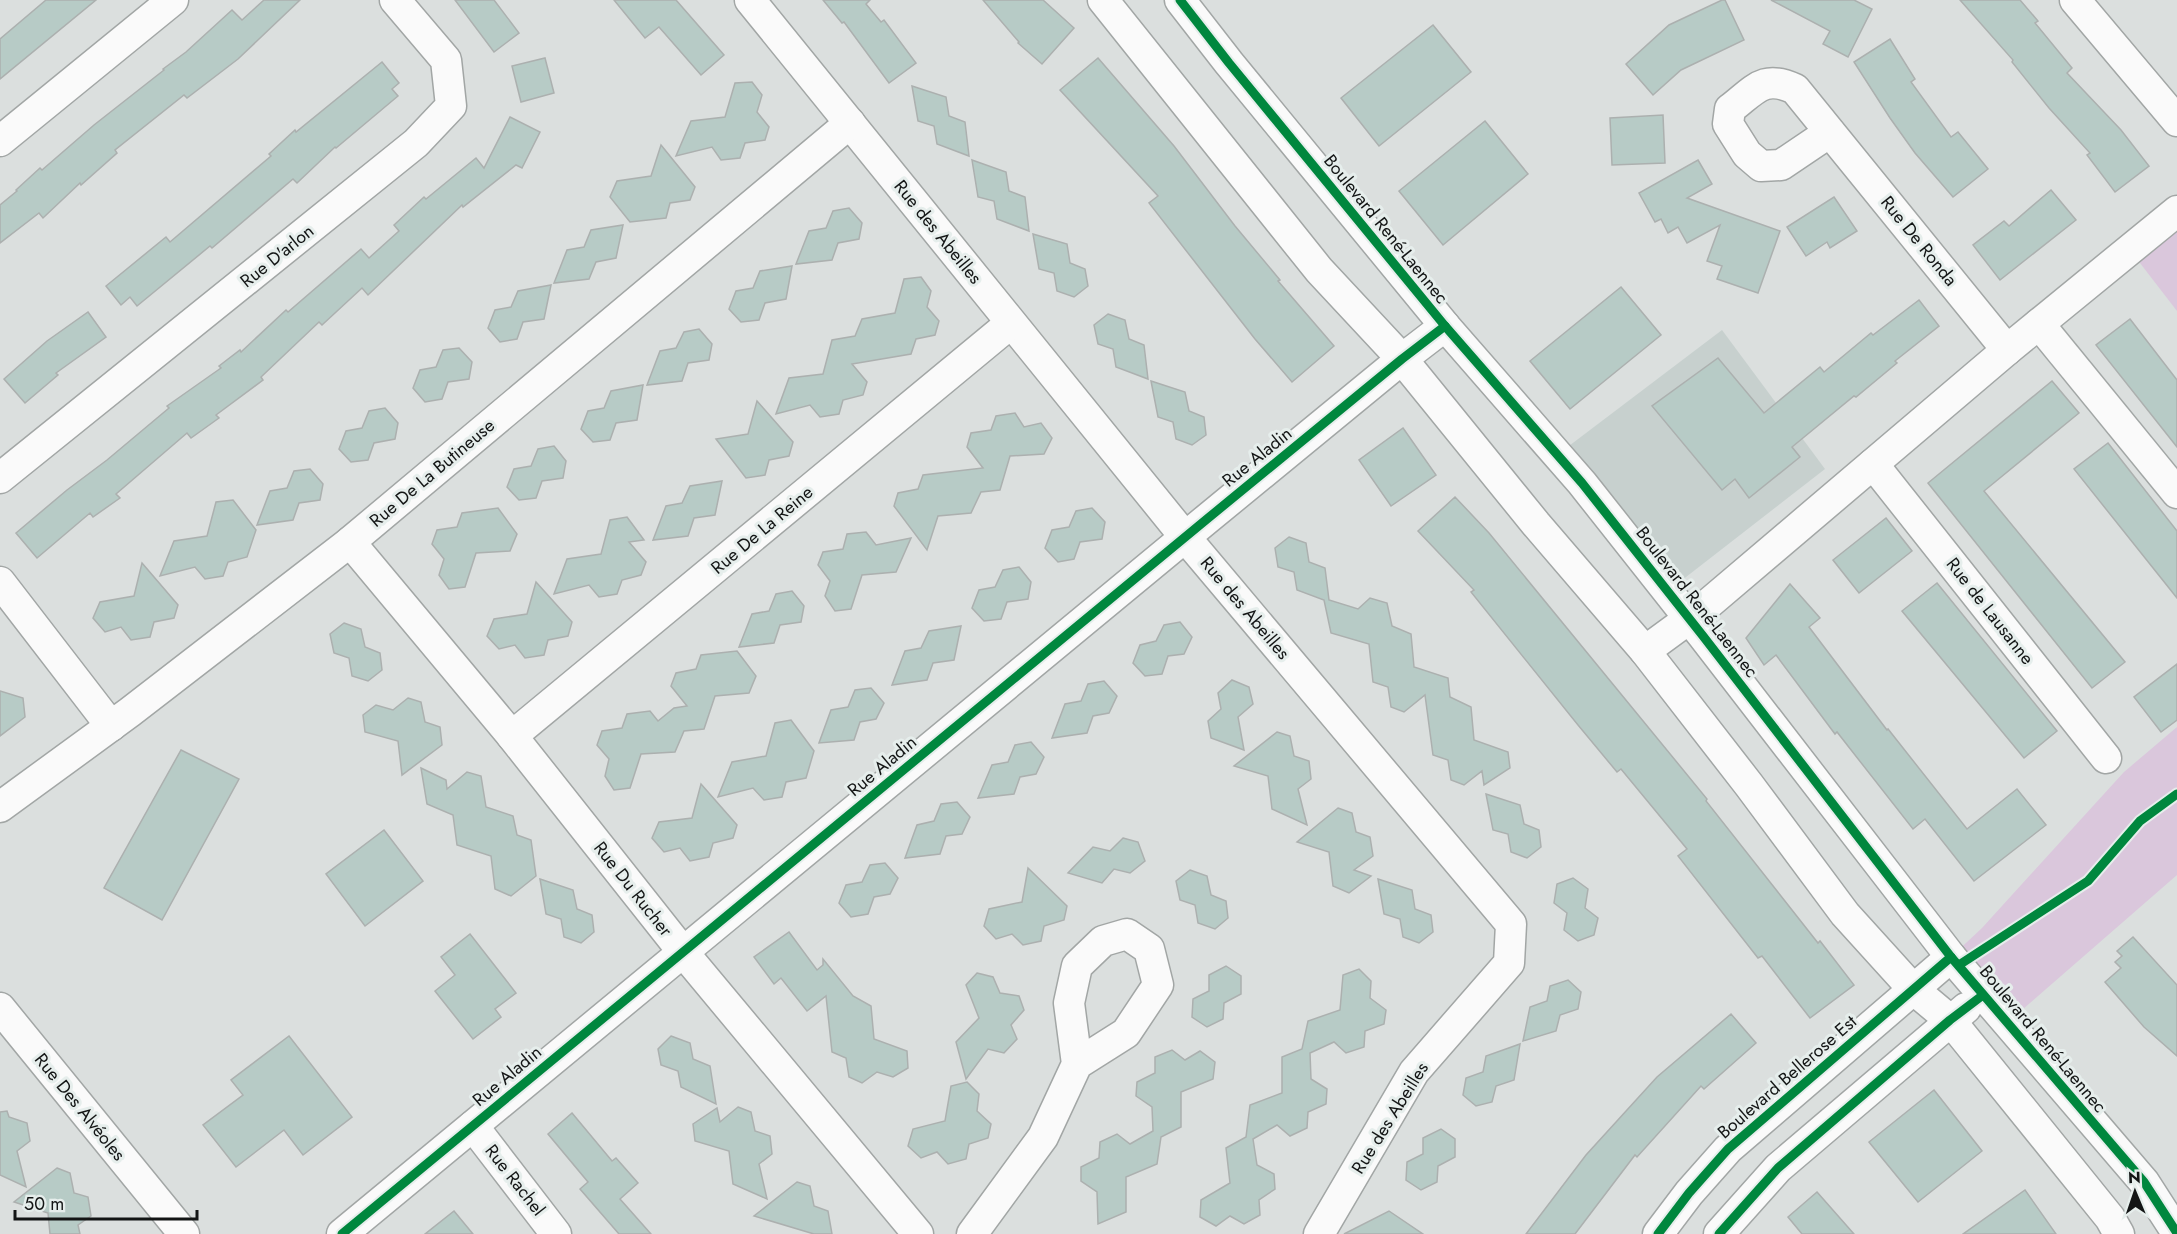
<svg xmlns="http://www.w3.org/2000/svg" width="2177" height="1234" font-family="Jost,sans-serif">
	<rect width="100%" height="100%" fill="#dbdfde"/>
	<polygon fill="#c7d0ce" points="1722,330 1825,469 1668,591 1557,455"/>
	<g fill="#dac7dc">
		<polygon points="2177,211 2177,311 2130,250"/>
		<polygon points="2177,727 2177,875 2007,1023 1951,957 1982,928 2124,772"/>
	</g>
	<g fill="#b7cbc6" stroke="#acb0af" stroke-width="1.5">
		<polygon points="46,0 96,0 0,79 0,39"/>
		<polygon points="264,0 300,0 238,59 187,98 184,95 115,150 117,153 81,185 80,183 43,218 39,213 0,243 0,205 17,191 16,190 40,168 42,170 94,125 164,70 163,69 186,52 232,10 242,20"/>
		<polygon points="455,0 494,0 519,33 494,52"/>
		<polygon points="614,0 676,0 724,55 701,75 659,27 645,38"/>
		<polygon points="823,0 870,0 866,4 881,22 884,20 916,63 889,83 844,22 842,23"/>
		<polygon points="983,0 1043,0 1074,28 1042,64 1018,43 1019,42"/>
		<polygon points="1722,0 1725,0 1744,40 1681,70 1653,95 1626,64 1669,25"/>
		<polygon points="1771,0 1854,0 1872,9 1848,57 1823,44 1830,31"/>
		<polygon points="1960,0 2020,0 2038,21 2035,23 2072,68 2067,73 2121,130 2149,166 2115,192 2087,155 2090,153 2049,108 2012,62 2013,60"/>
		<polygon points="1433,25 1471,72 1379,146 1341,98"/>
		<polygon points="1890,39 1915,79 1911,82 1951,137 1958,132 1988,169 1953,197 1915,153 1890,118 1854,62"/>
		<polygon points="545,58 554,93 521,102 512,66"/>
		<polygon points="1098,58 1174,146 1235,226 1280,280 1278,281 1334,346 1292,382 1255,339 1149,203 1158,196 1060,90"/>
		<polygon points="382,62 399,83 392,89 398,96 336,148 335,147 297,183 293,179 212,248 210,246 137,306 130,297 121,305 106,286 166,237 170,242 271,156 269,154 295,130 296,132"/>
		<polygon points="752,82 762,95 757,112 769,127 765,140 745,143 740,158 721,160 712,147 676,156 691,121 725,117 735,83"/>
		<polygon points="912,86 946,97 949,116 965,122 969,156 937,144 934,126 918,121"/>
		<polygon points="1663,115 1665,163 1612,165 1610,118"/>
		<polygon points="510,117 540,132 522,168 516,165 463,207 462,205 368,295 362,288 322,325 319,322 261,377 263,380 216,415 219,418 191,438 187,433 116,494 120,498 93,517 90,513 37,558 16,533 67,490 107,460 169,408 167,406 221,368 219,366 240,350 241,352 286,310 288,312 361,249 369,258 399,231 394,225 424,197 426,199 476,158 484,168"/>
		<polygon points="1485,121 1528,174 1443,245 1399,191"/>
		<polygon points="661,145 695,187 690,200 670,203 666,218 630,222 610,197 617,181 651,176"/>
		<polygon points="972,160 1006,172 1009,191 1025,197 1029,231 997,219 994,201 978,197"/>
		<polygon points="1698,160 1712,184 1687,198 1780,231 1758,293 1717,279 1722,266 1707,261 1720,225 1687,243 1678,227 1668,233 1661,219 1655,222 1639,193"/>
		<polygon points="2051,190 2076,220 2000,280 1973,245 2004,221 2009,226"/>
		<polygon points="1834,197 1857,231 1830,248 1827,242 1806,256 1787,227"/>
		<polygon points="849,208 862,223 859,239 838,243 832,260 796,264 809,231 826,228 833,211"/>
		<polygon points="623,225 616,258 596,262 589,279 554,283 567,250 584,247 591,230"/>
		<polygon points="1033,234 1067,244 1070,263 1085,269 1088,286 1074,297 1057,291 1054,273 1039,269"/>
		<polygon points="792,266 786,299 765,303 759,320 741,322 729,309 736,291 753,288 760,271"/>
		<polygon points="921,277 931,291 927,307 939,321 935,335 916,339 911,354 852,364 867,382 863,395 843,400 839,414 820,417 810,405 776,414 789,378 823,374 832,340 855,336 862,319 895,313 904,279"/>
		<polygon points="551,285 544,319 523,322 517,339 500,342 488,328 495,310 511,307 518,291"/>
		<polygon points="1621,287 1661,335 1570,409 1530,361"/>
		<polygon points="1919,300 1939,326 1895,361 1897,363 1856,397 1854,396 1792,447 1800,457 1749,498 1735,479 1722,490 1652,406 1718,358 1764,413 1820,367 1824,372 1871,333 1873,335"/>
		<polygon points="88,312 106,337 56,373 58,375 25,403 4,379 47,341"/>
		<polygon points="1108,314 1125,320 1129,339 1144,345 1148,379 1116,367 1113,349 1098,344 1094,325"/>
		<polygon points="2130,319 2177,380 2177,447 2096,345"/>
		<polygon points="699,329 712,344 709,360 688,363 682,381 647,385 660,351 676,348 684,332"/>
		<polygon points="459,348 472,362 469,379 448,382 442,399 425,402 413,388 420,370 436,367 443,350"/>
		<polygon points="1151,381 1185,392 1189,411 1204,417 1206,435 1192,445 1176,439 1173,422 1158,417"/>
		<polygon points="2052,381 2079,413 1984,491 2125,662 2092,688 1928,483"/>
		<polygon points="643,385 637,420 616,423 610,440 593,442 581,429 588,411 604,408 611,391"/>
		<polygon points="757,401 793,442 789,456 769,460 765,475 746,478 716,439 748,434"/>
		<polygon points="385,408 398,423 395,439 374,443 368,460 351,462 339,449 346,431 362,428 369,411"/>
		<polygon points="1015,413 1024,427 1041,423 1052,438 1044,454 1010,456 1000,490 981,492 971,513 938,516 927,550 894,506 898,493 918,489 923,475 983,468 967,447 971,433 991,430 996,416"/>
		<polygon points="1403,428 1436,475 1391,506 1359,460"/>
		<polygon points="2108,443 2177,531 2177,598 2074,469"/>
		<polygon points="554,446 566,461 563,478 542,481 536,498 519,500 507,487 514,469 531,466 538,449"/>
		<polygon points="310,469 323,484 320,500 299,503 293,520 257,525 270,491 287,488 294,471"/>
		<polygon points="722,481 715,515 694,518 688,536 653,540 666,506 682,503 690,486"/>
		<polygon points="1455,497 1489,533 1707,799 1706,801 1818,943 1820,941 1854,985 1810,1018 1762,956 1758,958 1678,856 1687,849 1621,769 1617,772 1578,725 1471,592 1474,590 1418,531"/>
		<polygon points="233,500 256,530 247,557 228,562 223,576 205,579 195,567 160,576 174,541 207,536 216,502"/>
		<polygon points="498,508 517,534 510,551 476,553 465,587 449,589 439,575 444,559 432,544 437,530 457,527 462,513"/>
		<polygon points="1092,508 1105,522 1102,539 1080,542 1074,559 1058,562 1045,548 1052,530 1069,527 1076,511"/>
		<polygon points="627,517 644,540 629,542 646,562 641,575 622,580 617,594 599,597 589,585 554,594 567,559 601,554 610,520"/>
		<polygon points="1886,518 1912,551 1859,593 1833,560"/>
		<polygon points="866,532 876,545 911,538 896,572 862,575 851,609 835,611 825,596 830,581 818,565 823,552 843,549 847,534"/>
		<polygon points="1289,537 1306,543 1309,562 1325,568 1329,600 1358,609 1370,598 1387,603 1392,626 1411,634 1414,667 1448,678 1450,697 1471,707 1474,740 1508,752 1510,768 1484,785 1482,771 1464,785 1451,780 1448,760 1433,755 1425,695 1404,712 1391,707 1388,687 1373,682 1369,644 1331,633 1324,600 1297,590 1294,572 1278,567 1275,548"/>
		<polygon points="142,563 178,605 174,618 154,622 150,637 131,640 121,627 105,632 93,618 100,602 134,596"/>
		<polygon points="1019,567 1031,582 1028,599 1007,602 1001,619 984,621 972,608 979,590 995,587 1003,570"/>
		<polygon points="536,582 572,622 568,636 548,640 544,655 525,658 515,645 499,649 487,636 494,619 527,614"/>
		<polygon points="1937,583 2057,731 2024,758 1902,611"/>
		<polygon points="1790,584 1820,618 1809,627 1887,730 1888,729 1967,829 2017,789 2046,825 1974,881 1925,819 1913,829 1837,732 1835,734 1776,655 1764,665 1746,638"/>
		<polygon points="792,591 804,606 801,622 780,625 774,643 739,647 752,614 769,611 776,594"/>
		<polygon points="1180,622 1192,637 1184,654 1168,656 1162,674 1145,676 1133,663 1140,645 1156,641 1164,625"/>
		<polygon points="344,623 361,629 365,647 380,653 382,670 368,681 352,676 349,658 334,653 330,634"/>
		<polygon points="961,626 954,660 933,663 927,680 892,685 905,651 921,648 929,631"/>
		<polygon points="737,651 756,676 749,693 715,696 704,729 684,731 675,752 641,754 630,788 614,790 605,776 609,759 597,745 602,731 622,728 627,714 650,711 658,721 674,708 687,706 671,686 676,673 696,669 701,655"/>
		<polygon points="2177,664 2177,720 2161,732 2134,697"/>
		<polygon points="1232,680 1249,687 1253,704 1238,717 1244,750 1211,738 1208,721 1221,709 1218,693"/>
		<polygon points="1104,681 1117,696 1109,713 1093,716 1087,733 1052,738 1065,704 1081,701 1088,684"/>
		<polygon points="871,688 884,703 876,719 860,722 854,740 819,743 831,710 848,707 855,690"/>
		<polygon points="0,691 23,698 25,717 0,736"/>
		<polygon points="408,698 421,702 425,722 440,727 442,745 402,775 398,741 365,732 363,715 376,705 393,710"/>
		<polygon points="791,720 814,751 806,778 786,782 782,797 764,800 753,788 718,797 732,762 766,756 775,723"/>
		<polygon points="1277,732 1290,736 1294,756 1309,761 1311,779 1298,789 1307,825 1272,809 1268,776 1234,766"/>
		<polygon points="1031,742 1044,757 1036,774 1020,777 1014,794 978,798 992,765 1008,762 1015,745"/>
		<polygon points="181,750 239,779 162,920 104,888"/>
		<polygon points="421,768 446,780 447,789 467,772 481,776 486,807 513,816 517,835 531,840 536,876 511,896 495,889 491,856 457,845 453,815 427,804"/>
		<polygon points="701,784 737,825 733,838 713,843 709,857 690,861 680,848 664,852 652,838 659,822 692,818"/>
		<polygon points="1486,794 1520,805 1524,824 1539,830 1541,847 1527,858 1511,852 1508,834 1493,830"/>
		<polygon points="957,802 970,817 962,834 946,836 940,854 905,858 917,825 934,821 941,804"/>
		<polygon points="1338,808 1352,813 1356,832 1370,837 1373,856 1354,870 1371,876 1349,893 1333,886 1329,852 1297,842"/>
		<polygon points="384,830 423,881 365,926 326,874"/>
		<polygon points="1123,838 1138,842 1145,861 1130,873 1114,869 1102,883 1068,873 1093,847 1110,851"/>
		<polygon points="885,863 898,878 890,894 874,897 868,914 851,917 839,903 846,885 862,882 870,865"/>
		<polygon points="1028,868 1067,906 1064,920 1044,926 1041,941 1023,945 1012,934 996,939 984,926 989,909 1022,902"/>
		<polygon points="1190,870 1207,876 1211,895 1226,901 1228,918 1215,929 1198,923 1195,905 1180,900 1176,881"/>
		<polygon points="1573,878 1588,889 1585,908 1598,918 1594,935 1578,941 1564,930 1567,913 1554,903 1557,884"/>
		<polygon points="540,879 573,890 577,909 592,915 594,932 581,943 564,937 561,919 546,914"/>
		<polygon points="1378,879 1412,890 1415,909 1431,915 1433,932 1419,943 1403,937 1400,919 1384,914"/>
		<polygon points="789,932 817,970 823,965 823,959 853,996 871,1006 874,1039 907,1051 908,1068 893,1077 877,1072 862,1083 849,1077 846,1058 832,1052 826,996 807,1011 781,978 774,984 754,957"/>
		<polygon points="470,934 516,993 495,1009 501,1017 473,1039 435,991 455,975 441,957"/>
		<polygon points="2133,937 2177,985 2177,1056 2144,1027 2105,982 2121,968 2115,962 2122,956 2117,951"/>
		<polygon points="1226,966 1241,976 1241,994 1224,1003 1223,1019 1207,1027 1192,1017 1193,999 1209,991 1209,975"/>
		<polygon points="1359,969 1371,981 1370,998 1386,1010 1384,1024 1365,1031 1364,1047 1346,1053 1334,1042 1310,1053 1311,1079 1327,1089 1326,1104 1308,1112 1307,1128 1290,1136 1277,1125 1253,1139 1257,1165 1274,1174 1275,1189 1259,1200 1260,1215 1244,1224 1230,1216 1216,1226 1200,1217 1201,1200 1230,1183 1226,1148 1246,1137 1250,1105 1282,1093 1282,1057 1302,1049 1308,1021 1340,1010 1343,975"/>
		<polygon points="977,973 993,977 1000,993 1019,996 1024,1010 1011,1025 1017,1039 1004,1053 988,1049 966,1079 956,1042 979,1018 966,985"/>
		<polygon points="1568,980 1581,992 1578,1009 1560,1015 1556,1031 1523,1041 1530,1007 1547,1001 1550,986"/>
		<polygon points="1731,1014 1756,1043 1704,1089 1701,1086 1637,1157 1635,1155 1575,1234 1526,1234 1586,1155 1657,1077"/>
		<polygon points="289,1036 352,1117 303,1155 284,1130 236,1167 203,1125 243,1095 231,1080"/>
		<polygon points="671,1036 690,1043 693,1059 710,1066 716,1104 681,1087 678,1071 661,1065 658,1049"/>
		<polygon points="1520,1044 1514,1080 1496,1086 1492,1102 1476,1106 1463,1095 1466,1078 1483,1072 1486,1056"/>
		<polygon points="1172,1050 1185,1060 1200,1051 1215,1062 1213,1079 1181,1092 1181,1127 1161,1137 1157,1164 1126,1177 1126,1212 1098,1224 1097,1192 1081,1181 1081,1167 1099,1158 1100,1142 1117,1134 1130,1144 1153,1131 1152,1107 1136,1096 1137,1082 1155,1073 1155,1057"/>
		<polygon points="967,1082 979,1094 977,1111 991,1124 988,1138 969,1144 966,1159 948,1164 937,1152 921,1158 908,1146 913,1129 945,1121 951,1086"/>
		<polygon points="1934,1090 1982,1151 1918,1202 1869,1142"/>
		<polygon points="738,1107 751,1112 755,1131 770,1136 772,1154 759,1164 767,1199 733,1184 729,1151 695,1141 693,1124 717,1108 720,1122"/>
		<polygon points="7,1111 9,1117 27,1123 30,1141 17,1151 26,1187 0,1175 0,1112"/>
		<polygon points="572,1113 612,1161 616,1158 638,1183 620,1199 651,1234 619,1234 580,1189 588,1182 548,1134"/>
		<polygon points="1441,1129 1455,1139 1455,1157 1438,1166 1437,1182 1421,1190 1406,1180 1407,1162 1423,1154 1423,1138"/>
		<polygon points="57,1168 70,1173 74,1193 88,1197 91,1216 78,1225 80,1234 50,1234 48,1213 14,1202"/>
		<polygon points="797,1182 810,1186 814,1206 828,1211 832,1234 814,1234 754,1216"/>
		<polygon points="2025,1190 2056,1234 1963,1234"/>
		<polygon points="1817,1192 1854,1234 1802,1234 1788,1217"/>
		<polygon points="454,1211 473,1234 425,1234"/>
		<polygon points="1389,1211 1423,1234 1344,1234"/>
	</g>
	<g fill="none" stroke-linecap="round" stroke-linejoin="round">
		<defs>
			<g id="minor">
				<polyline points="750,0 1185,537 1511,924 1509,963 1414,1072 1319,1234"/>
				<polyline points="1103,0 1319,270 1402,359 1536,524 1645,651 1749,785 1845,914 1913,989 1950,1020 2110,1218 2119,1234"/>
				<polyline points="1180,0 1229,63 1445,326 1582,483 1703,636 1951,957 2144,1182 2177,1233"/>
				<polyline points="2075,0 2177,121"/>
				<path d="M1830 132 1781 165 1761 166 1747 154 1728 124 1730 109C1755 90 1763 74 1795 89L2007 350"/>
				<polyline points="0,141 173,0"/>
				<polyline points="2039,324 2177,493"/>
				<polyline points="1873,464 2106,758"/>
				<polyline points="0,478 416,143 451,106 446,60 395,0"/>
				<polyline points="350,542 512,736 683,952 918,1234"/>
				<polyline points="0,582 111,726"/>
				<polyline points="1645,651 1701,610 2007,350 2177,211"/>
				<polyline points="512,736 1011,323"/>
				<polyline points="0,807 130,712 350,542 850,123"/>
				<polyline points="0,1008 184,1234"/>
				<polyline points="473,1126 556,1234"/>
				<polyline points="342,1234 1207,519 1402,359 1445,326"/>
				<polyline points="972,1234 1043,1137 1077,1064 1069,1003 1077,966 1103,941 1127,934 1149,949 1158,985 1126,1033 1077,1064"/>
				<polyline points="1658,1234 1689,1193 1728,1149 1951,957"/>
				<polyline points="1719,1234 1778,1168 1966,1008"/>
			</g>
		</defs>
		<use href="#minor" stroke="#a2a6a5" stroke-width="33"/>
		<use href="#minor" stroke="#fafafa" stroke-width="30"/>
		<defs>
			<g id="cycleway">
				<polyline points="1180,0 1229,63 1445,326 1582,483 1703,636 1951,957 2144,1182 2177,1233"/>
				<polyline points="1959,965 2088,881 2140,821 2177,794"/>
				<polyline points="342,1234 1207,519 1402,359 1445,326"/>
				<polyline points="1658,1234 1689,1193 1728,1149 1951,957"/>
				<polyline points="1719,1234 1778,1168 1950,1020 1983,995"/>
			</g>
		</defs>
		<use href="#cycleway" stroke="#e6eeec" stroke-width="13"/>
		<use href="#cycleway" stroke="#00873e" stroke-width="9"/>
	</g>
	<g text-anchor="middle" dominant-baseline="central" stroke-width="6" stroke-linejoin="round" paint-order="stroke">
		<g font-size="18" fill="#131515" stroke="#e6eeec">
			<text transform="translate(1386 229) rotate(51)">Boulevard René-Laennec</text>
			<text transform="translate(938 232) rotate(51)">Rue des Abeilles</text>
			<text transform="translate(1919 241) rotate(51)">Rue De Ronda</text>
			<text transform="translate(277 256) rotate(-39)">Rue D'arlon</text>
			<text transform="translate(1257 457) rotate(-39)">Rue Aladin</text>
			<text transform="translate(432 473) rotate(-40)">Rue De La Butineuse</text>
			<text transform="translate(762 530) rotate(-40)">Rue De La Reine</text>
			<text transform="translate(1697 602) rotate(52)">Boulevard René-Laennec</text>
			<text transform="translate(1245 608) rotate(50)">Rue des Abeilles</text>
			<text transform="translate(1990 611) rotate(52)">Rue de Lausanne</text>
			<text transform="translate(882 766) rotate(-40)">Rue Aladin</text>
			<text transform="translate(633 889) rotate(52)">Rue Du Rucher</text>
			<text transform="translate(2043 1039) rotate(50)">Boulevard René-Laennec</text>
			<text transform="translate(507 1076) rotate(-40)">Rue Aladin</text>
			<text transform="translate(1787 1077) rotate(-41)">Boulevard Bellerose Est</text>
			<text transform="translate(80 1107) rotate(51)">Rue Des Alvéoles</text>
			<text transform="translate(1390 1118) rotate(-58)">Rue des Abeilles</text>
			<text transform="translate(515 1180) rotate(52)">Rue Rachel</text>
		</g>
	</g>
	<g transform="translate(2135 1192) rotate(358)" stroke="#e6eeec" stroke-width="4.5" paint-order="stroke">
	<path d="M0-4.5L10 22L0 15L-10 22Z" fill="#131515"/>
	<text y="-9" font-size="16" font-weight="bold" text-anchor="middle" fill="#131515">N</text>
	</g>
	<path d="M15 1210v9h182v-9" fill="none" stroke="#131515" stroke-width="3"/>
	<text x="24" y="1210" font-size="18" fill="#131515" stroke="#e6eeec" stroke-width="4.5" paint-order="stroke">50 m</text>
</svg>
